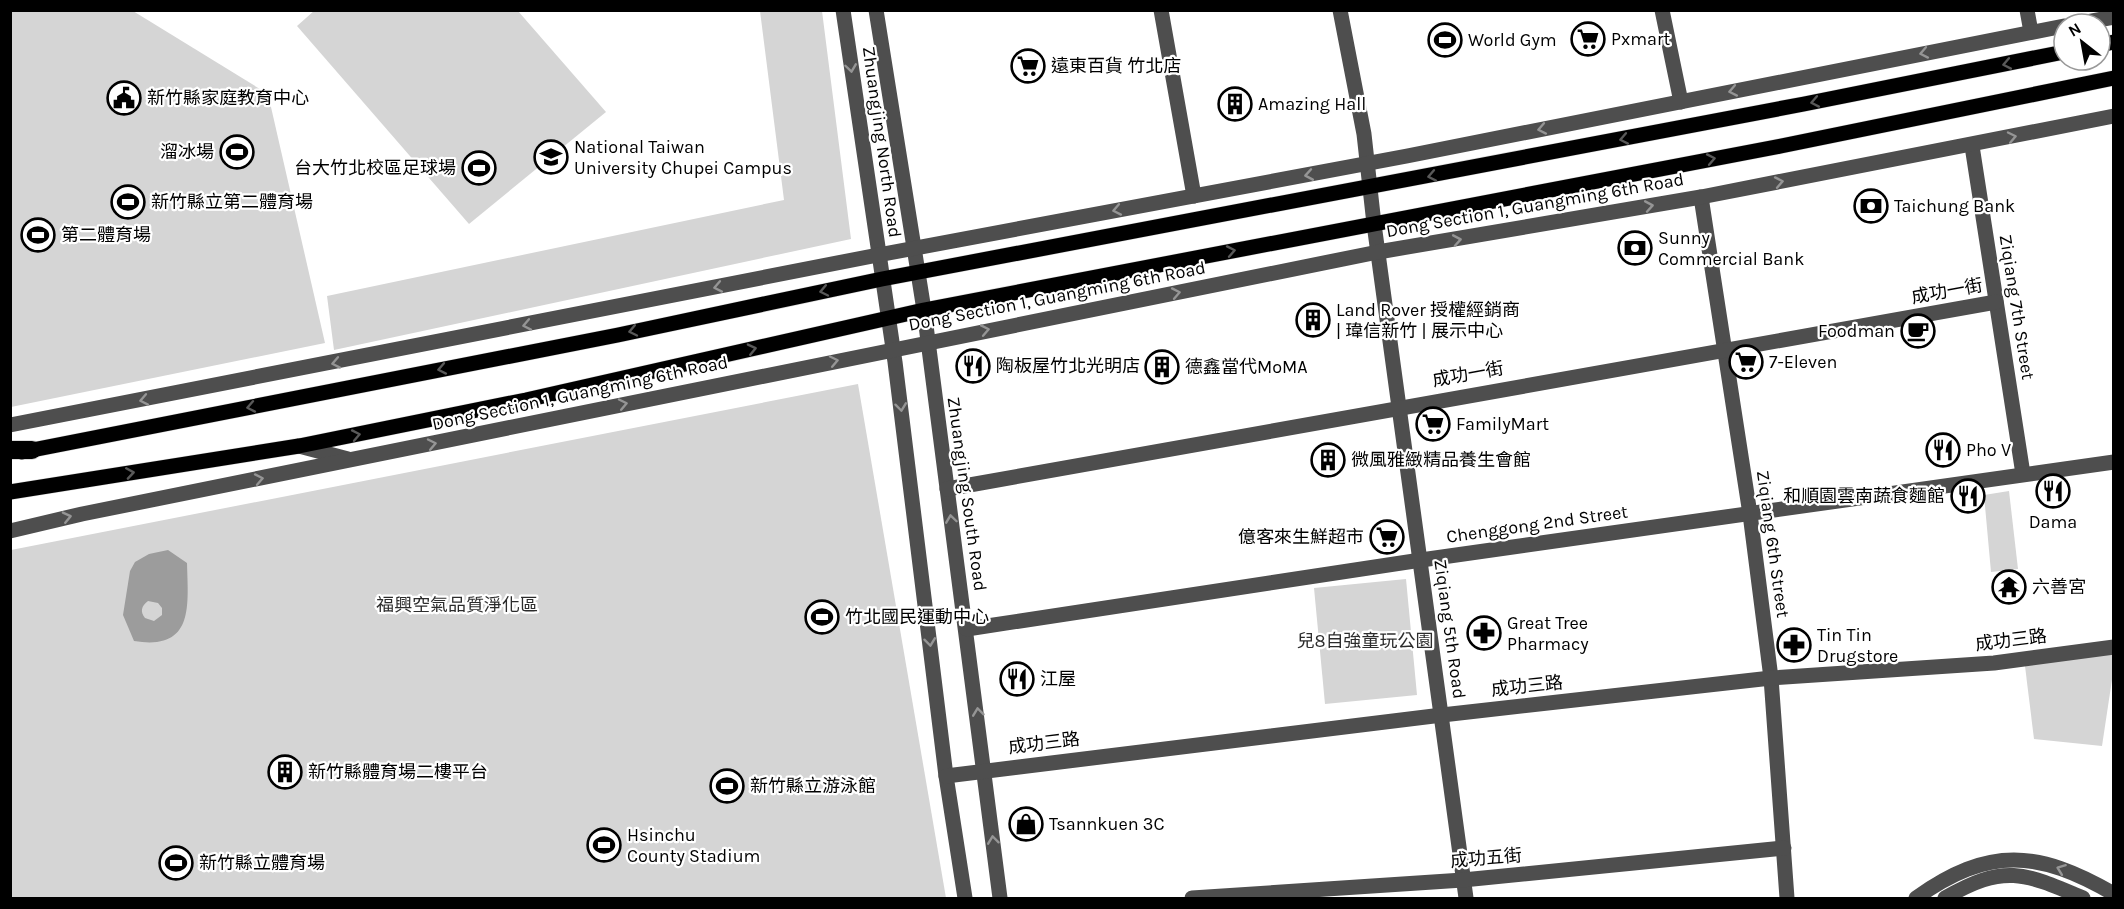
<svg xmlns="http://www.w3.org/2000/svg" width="2124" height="909" font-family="Karla,'Noto Sans TC',sans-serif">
	<rect width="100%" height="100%" fill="#fff"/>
	<g fill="#d5d5d5">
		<polygon points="11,10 133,11 268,94 325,343 11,407"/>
		<polygon points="315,10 518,11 606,112 469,224 297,26"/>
		<polygon points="760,11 822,11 851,239 334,350 327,296 784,200"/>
		<polygon points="858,384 946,898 11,898 11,550"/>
		<polygon points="2009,491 2018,569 1991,572 1984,495"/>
		<polygon points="1406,579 1417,695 1325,704 1314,588"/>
		<polygon points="2113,645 2113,673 2102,746 2034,739 2024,658"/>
	</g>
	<path fill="#9c9c9c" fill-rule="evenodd" d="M168 550 187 563C188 605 195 651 134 641L123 615 130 571 135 562 149 554ZM148 601 158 603 162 608V615L154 621 145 618C140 612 141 606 148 601Z"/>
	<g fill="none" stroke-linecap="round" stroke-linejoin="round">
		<defs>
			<g id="major">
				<polyline points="2100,45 2114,42"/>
				<polyline points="22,452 618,335 882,279 1804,104 2064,52"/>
				<polyline points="10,492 299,446 526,400 924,310 1781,146 2114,78"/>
			</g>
			<polyline id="highway" points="10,450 32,450"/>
		</defs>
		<use href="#major" stroke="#dbdbdb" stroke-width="16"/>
		<use href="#highway" stroke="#dbdbdb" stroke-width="20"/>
		<g stroke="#4e4e4e" stroke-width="15">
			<polyline points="843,10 895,362 946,776 965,898"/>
			<polyline points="876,10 924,310 1000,898"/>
			<polyline points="1161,10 1194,196"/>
			<polyline points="1340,10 1364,134 1374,224 1466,898"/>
			<polyline points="1662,10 1681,102"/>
			<polyline points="2027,10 2031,32"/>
			<polyline points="2076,24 2114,17"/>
			<polyline points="1972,146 2023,474"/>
			<polyline points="1701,197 1750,514 1771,678 1787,898"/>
			<polyline points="10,425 878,255 1407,156 2064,26"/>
			<polyline points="299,446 348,459"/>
			<polyline points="947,489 1996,302"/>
			<polyline points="10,531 82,514 1378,252 1701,197 2114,116"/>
			<polyline points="967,629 1421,560 2114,462"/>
			<polyline points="946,776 1442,715 1771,678 1994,663 2114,647"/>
			<polyline points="1192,898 1463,880 1784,848"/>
			<path d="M1916 898C1989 846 2038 850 2114 894"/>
			<path d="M1945 898C2004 864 2023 872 2083 898"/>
		</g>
		<use href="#major" stroke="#000" stroke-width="15"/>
		<use href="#highway" stroke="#000" stroke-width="18"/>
	</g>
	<defs><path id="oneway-chevron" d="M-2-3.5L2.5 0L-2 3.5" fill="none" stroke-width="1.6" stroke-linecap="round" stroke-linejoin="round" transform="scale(1.5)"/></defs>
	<g stroke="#959595">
		<use href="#oneway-chevron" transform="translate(1924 53) rotate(169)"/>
		<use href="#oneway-chevron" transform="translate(851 68) rotate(82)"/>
		<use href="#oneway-chevron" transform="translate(1733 91) rotate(169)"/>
		<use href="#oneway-chevron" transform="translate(1542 129) rotate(169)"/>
		<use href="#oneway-chevron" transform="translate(2012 137) rotate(-12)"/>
		<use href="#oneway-chevron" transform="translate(1309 175) rotate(170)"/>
		<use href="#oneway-chevron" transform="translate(1779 182) rotate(-11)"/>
		<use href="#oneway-chevron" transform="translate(1649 206) rotate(-10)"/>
		<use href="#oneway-chevron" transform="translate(1117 210) rotate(169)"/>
		<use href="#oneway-chevron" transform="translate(1457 240) rotate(-10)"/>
		<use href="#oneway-chevron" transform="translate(718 287) rotate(169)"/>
		<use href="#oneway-chevron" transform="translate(1176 293) rotate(-11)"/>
		<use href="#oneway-chevron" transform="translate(527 325) rotate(169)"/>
		<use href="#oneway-chevron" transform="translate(985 330) rotate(-11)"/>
		<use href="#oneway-chevron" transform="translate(834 361) rotate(-12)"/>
		<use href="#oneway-chevron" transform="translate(336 363) rotate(169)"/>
		<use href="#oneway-chevron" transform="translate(144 400) rotate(169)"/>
		<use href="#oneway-chevron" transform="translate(623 404) rotate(-12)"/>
		<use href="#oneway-chevron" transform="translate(901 407) rotate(83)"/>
		<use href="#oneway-chevron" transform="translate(432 444) rotate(-12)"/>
		<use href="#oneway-chevron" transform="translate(259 479) rotate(-11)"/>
		<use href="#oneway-chevron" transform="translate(67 517) rotate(-13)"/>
		<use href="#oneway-chevron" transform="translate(951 519) rotate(-98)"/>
		<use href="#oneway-chevron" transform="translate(930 642) rotate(83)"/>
		<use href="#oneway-chevron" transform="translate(978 712) rotate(-97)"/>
		<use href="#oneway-chevron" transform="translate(993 840) rotate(-97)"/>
		<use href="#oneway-chevron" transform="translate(2061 869) rotate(-159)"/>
	</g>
	<g stroke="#595959">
		<use href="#oneway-chevron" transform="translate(2007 64) rotate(169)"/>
		<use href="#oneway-chevron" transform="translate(1815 102) rotate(169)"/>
		<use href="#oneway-chevron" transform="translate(1624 139) rotate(169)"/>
		<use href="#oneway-chevron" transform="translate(1711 159) rotate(-11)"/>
		<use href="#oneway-chevron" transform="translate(1432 176) rotate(169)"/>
		<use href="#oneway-chevron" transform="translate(1231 251) rotate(-11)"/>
		<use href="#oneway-chevron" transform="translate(824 291) rotate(168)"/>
		<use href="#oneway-chevron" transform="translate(633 331) rotate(168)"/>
		<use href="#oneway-chevron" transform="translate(752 349) rotate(-13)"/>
		<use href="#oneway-chevron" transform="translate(442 369) rotate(169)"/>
		<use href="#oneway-chevron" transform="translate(251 407) rotate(169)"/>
		<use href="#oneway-chevron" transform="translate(356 435) rotate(-11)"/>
		<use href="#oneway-chevron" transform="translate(130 473) rotate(-9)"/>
	</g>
	<defs>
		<symbol id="supermarket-ring" viewBox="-11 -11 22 22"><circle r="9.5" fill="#fff" stroke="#000" stroke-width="1.5"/><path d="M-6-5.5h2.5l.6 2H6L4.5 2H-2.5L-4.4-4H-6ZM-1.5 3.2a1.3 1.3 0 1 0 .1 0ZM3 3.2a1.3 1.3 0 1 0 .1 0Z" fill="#000"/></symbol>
		<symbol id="stadium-ring" viewBox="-11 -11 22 22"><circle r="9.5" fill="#fff" stroke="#000" stroke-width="1.5"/><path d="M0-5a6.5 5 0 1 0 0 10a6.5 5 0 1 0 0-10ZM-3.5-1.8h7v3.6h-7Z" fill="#000"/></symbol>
		<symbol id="civic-ring" viewBox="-11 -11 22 22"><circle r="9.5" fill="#fff" stroke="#000" stroke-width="1.5"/><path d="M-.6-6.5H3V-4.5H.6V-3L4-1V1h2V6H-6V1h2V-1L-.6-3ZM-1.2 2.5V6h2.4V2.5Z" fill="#000"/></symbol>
		<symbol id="building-ring" viewBox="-11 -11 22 22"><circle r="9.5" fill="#fff" stroke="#000" stroke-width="1.5"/><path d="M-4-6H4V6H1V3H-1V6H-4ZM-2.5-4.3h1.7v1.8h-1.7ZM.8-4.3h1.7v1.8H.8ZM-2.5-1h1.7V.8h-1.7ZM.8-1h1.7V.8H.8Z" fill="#000"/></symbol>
		<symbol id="university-ring" viewBox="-11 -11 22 22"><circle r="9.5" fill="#fff" stroke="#000" stroke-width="1.5"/><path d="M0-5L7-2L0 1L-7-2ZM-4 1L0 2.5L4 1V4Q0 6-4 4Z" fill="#000"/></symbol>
		<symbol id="bank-ring" viewBox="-11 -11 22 22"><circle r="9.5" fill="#fff" stroke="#000" stroke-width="1.5"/><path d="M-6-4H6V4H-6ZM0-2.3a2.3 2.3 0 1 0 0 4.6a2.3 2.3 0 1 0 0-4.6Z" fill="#000"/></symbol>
		<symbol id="cafe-ring" viewBox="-11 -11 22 22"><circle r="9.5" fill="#fff" stroke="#000" stroke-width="1.5"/><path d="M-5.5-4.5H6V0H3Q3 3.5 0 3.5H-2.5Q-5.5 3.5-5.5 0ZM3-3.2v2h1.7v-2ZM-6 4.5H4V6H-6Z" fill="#000"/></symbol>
		<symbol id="restaurant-ring" viewBox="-11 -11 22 22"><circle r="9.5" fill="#fff" stroke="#000" stroke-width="1.5"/><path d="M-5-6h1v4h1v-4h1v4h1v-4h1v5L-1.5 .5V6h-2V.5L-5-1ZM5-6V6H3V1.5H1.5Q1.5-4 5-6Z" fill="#000"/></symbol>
		<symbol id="temple-ring" viewBox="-11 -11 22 22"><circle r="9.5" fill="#fff" stroke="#000" stroke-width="1.5"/><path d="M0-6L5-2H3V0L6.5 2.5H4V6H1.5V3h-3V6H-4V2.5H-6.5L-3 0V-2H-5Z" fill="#000"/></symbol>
		<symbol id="pharmacy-ring" viewBox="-11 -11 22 22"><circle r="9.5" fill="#fff" stroke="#000" stroke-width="1.5"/><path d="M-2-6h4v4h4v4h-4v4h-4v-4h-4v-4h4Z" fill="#000"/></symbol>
		<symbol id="shop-ring" viewBox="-11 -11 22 22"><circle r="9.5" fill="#fff" stroke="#000" stroke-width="1.5"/><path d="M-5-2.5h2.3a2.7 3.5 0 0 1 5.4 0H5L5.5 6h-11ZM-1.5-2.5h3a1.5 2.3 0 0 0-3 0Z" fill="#000"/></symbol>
	</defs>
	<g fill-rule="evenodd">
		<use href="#supermarket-ring" x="1569" y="20" width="38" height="38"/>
		<use href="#stadium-ring" x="1426" y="21" width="38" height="38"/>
		<use href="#supermarket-ring" x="1009" y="47" width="38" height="38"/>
		<use href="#civic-ring" x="105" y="79" width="38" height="38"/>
		<use href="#building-ring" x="1216" y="85" width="38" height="38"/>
		<use href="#stadium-ring" x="218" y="133" width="38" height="38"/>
		<use href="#university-ring" x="532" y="138" width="38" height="38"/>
		<use href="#stadium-ring" x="460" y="149" width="38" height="38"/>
		<use href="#stadium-ring" x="109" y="183" width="38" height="38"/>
		<use href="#bank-ring" x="1852" y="187" width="38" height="38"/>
		<use href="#stadium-ring" x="19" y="216" width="38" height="38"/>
		<use href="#bank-ring" x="1616" y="229" width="38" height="38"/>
		<use href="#building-ring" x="1294" y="301" width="38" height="38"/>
		<use href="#cafe-ring" x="1899" y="312" width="38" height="38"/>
		<use href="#supermarket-ring" x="1727" y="343" width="38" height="38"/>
		<use href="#restaurant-ring" x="954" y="347" width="38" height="38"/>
		<use href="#building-ring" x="1143" y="348" width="38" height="38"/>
		<use href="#supermarket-ring" x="1414" y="405" width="38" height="38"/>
		<use href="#restaurant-ring" x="1924" y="431" width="38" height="38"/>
		<use href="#building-ring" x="1309" y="441" width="38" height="38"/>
		<use href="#restaurant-ring" x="2034" y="472" width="38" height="38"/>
		<use href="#restaurant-ring" x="1949" y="477" width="38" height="38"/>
		<use href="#supermarket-ring" x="1368" y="518" width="38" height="38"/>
		<use href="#temple-ring" x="1990" y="568" width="38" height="38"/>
		<use href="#stadium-ring" x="803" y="598" width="38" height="38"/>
		<use href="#pharmacy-ring" x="1465" y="614" width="38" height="38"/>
		<use href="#pharmacy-ring" x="1775" y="626" width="38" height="38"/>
		<use href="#restaurant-ring" x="998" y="660" width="38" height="38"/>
		<use href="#building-ring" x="266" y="753" width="38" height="38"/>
		<use href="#stadium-ring" x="708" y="767" width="38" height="38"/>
		<use href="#shop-ring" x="1007" y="805" width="38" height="38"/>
		<use href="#stadium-ring" x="585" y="826" width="38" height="38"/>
		<use href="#stadium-ring" x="157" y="844" width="38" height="38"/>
	</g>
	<g text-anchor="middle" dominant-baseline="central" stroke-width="4.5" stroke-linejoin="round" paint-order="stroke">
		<g font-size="18" fill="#000" stroke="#fff" text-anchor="start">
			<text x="1611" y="39">Pxmart</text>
			<text x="1468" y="40">World Gym</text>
			<text x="1051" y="66">遠東百貨 竹北店</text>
			<text x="147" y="98">新竹縣家庭教育中心</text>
			<text x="1258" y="104">Amazing Hall</text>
			<text x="574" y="147">National Taiwan<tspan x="574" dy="21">University Chupei Campus</tspan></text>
			<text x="214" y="152" text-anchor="end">溜冰場</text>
			<text x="456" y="168" text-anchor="end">台大竹北校區足球場</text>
			<text x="151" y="202">新竹縣立第二體育場</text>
			<text x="1894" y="206">Taichung Bank</text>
			<text x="61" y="235">第二體育場</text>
			<text x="1658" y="238">Sunny<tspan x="1658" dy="21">Commercial Bank</tspan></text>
			<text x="1336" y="310">Land Rover 授權經銷商<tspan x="1336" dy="21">| 瑋信新竹 | 展示中心</tspan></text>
			<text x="1895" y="331" text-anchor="end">Foodman</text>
			<text x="1769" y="362">7-Eleven</text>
			<text x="996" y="366">陶板屋竹北光明店</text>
			<text x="1185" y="367">德鑫當代MoMA</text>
			<text x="1456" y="424">FamilyMart</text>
			<text x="1966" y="450">Pho V</text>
			<text x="1351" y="460">微風雅緻精品養生會館</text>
			<text x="1945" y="496" text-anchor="end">和順園雲南蔬食麵館</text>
			<text x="2053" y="522" text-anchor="middle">Dama</text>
			<text x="1364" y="537" text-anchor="end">億客來生鮮超市</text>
			<text x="2032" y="587">六善宮</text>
			<text x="845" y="617">竹北國民運動中心</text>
			<text x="1507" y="623">Great Tree<tspan x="1507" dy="21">Pharmacy</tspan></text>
			<text x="1817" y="635">Tin Tin<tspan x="1817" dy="21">Drugstore</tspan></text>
			<text x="1040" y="679">江屋</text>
			<text x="308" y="772">新竹縣體育場二樓平台</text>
			<text x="750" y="786">新竹縣立游泳館</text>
			<text x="1049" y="824">Tsannkuen 3C</text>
			<text x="627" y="835">Hsinchu<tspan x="627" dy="21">County Stadium</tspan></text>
			<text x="199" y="863">新竹縣立體育場</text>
		</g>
		<g font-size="18" fill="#000" stroke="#fff">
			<text transform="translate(882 142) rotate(82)">Zhuangjing North Road</text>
			<text transform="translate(1535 205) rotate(-10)">Dong Section 1, Guangming 6th Road</text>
			<text transform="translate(1947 291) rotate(-10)">成功一街</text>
			<text transform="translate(1057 296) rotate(-11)">Dong Section 1, Guangming 6th Road</text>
			<text transform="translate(2017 307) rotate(81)">Ziqiang 7th Street</text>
			<text transform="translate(1468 374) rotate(-10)">成功一街</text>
			<text transform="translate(580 393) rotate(-12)">Dong Section 1, Guangming 6th Road</text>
			<text transform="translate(967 494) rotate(82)">Zhuangjing South Road</text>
			<text transform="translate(1537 524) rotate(-8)">Chenggong 2nd Street</text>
			<text transform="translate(1773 544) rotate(82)">Ziqiang 6th Street</text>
			<text transform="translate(1450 629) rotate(82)">Ziqiang 5th Road</text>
			<text transform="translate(2011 640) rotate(-7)">成功三路</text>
			<text transform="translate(1527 686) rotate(-6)">成功三路</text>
			<text transform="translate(1044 743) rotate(-7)">成功三路</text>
			<text transform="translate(1486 858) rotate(-5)">成功五街</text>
		</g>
		<g font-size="18" fill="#2c2c2c" stroke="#fff">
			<text x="457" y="605">福興空氣品質淨化區</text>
			<text x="1365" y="641">兒8自強童玩公園</text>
		</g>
	</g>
	<rect width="2124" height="909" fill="none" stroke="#000000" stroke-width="24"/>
	<g transform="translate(2082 42) rotate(329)"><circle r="28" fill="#ffffff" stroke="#999999" stroke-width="1.5"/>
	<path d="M0-4.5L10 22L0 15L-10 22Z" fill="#000000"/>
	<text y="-9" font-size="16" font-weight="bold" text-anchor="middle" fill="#000000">N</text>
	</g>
</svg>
